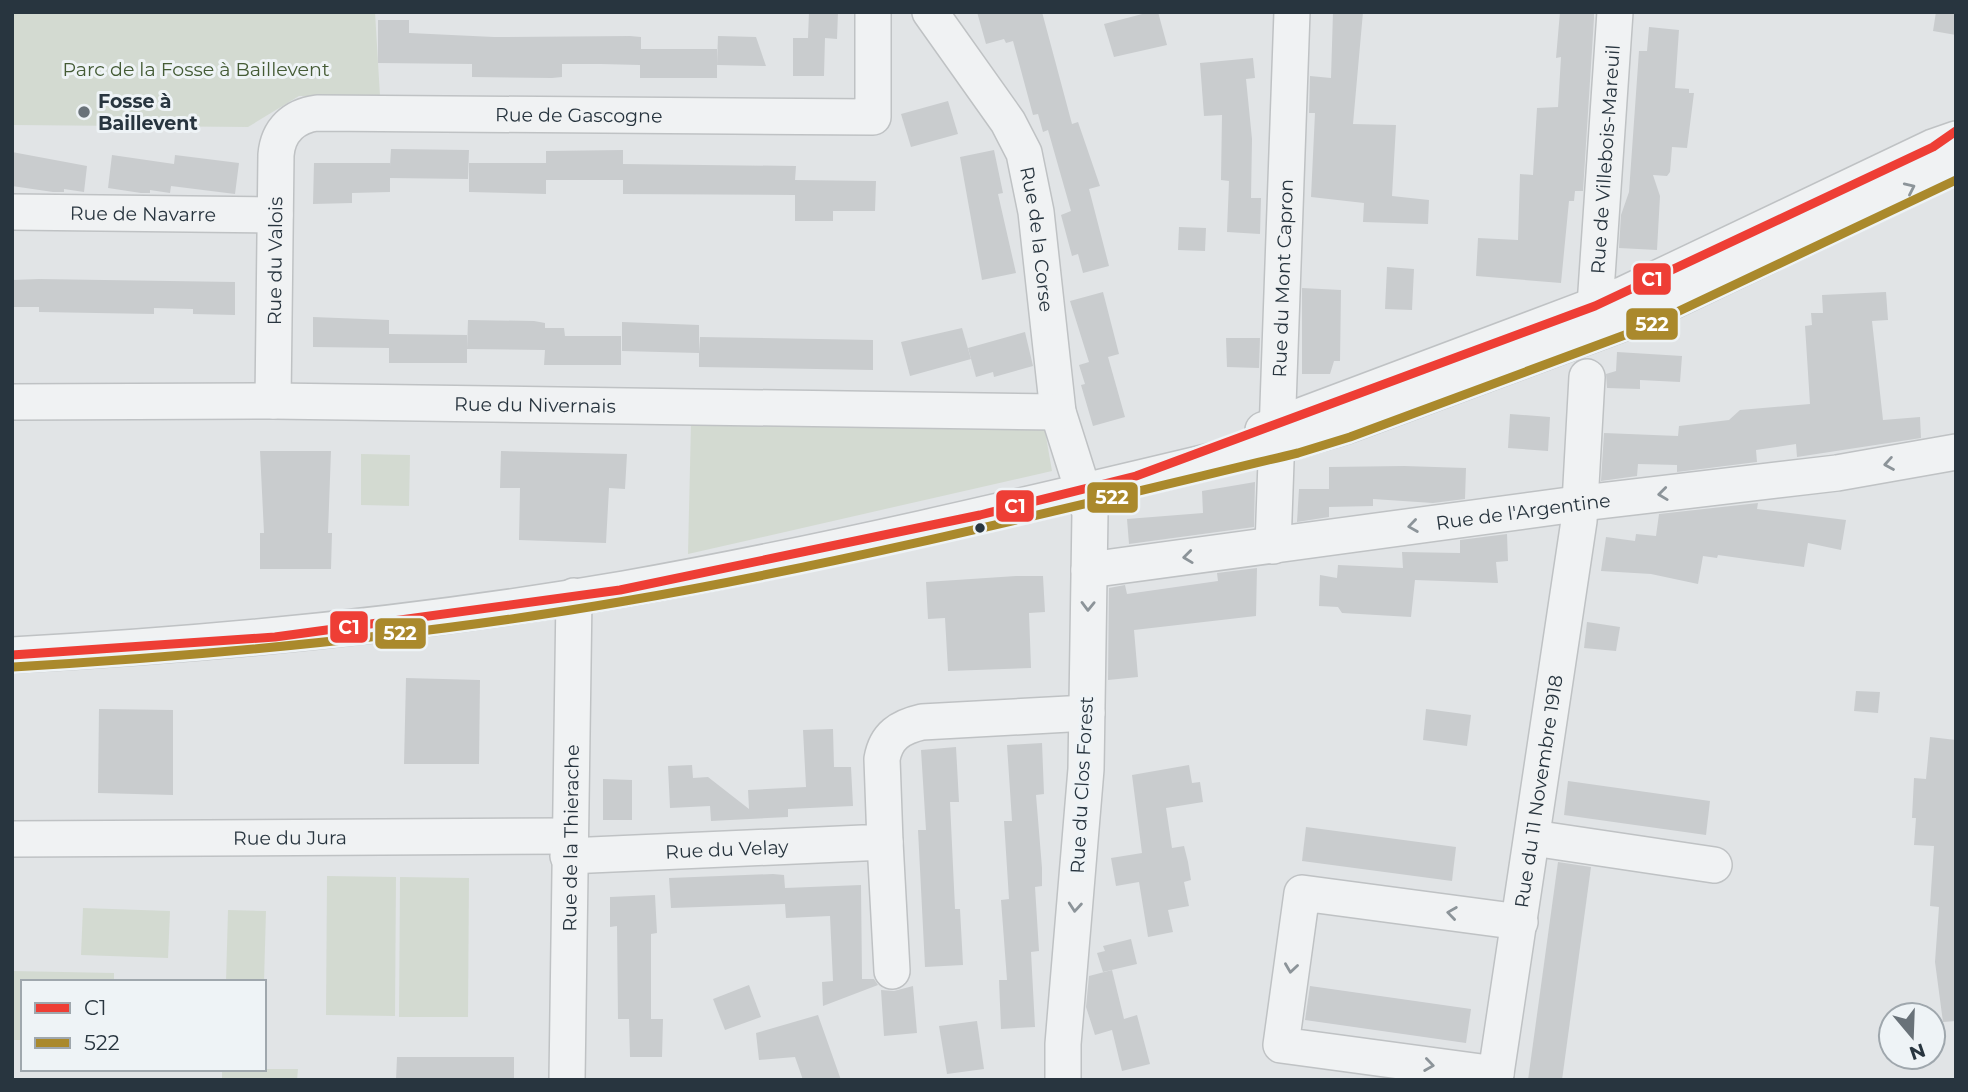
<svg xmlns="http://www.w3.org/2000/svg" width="1968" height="1092" font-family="Montserrat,sans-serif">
	<rect width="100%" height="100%" fill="#e1e4e6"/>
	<g fill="#d3dad1">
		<polygon points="12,12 375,12 380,96 299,96 248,127 12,125"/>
		<polygon points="691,423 1044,425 1052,471 688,554"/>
		<polygon points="361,454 410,455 409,506 361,505"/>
		<polygon points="327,876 396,877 395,1016 326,1015"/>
		<polygon points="400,877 469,878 468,1017 399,1017"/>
		<polygon points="83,908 170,911 168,958 81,955"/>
		<polygon points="228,910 266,911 264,982 226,982"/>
		<polygon points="12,971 114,973 114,982 23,982 23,1040 12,1040"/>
		<polygon points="222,1069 298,1069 297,1080 222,1080"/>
	</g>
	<g fill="#c9ccce">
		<polygon points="809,12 838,12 837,39 825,38 824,76 793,76 793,38 808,38"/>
		<polygon points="977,12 1042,12 1072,124 1078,122 1100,186 1089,189 1109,266 1083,273 1078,254 1072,256 1061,215 1071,211 1048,130 1043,132 1038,114 1033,115 1013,41 1006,43 1004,39 986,44"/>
		<polygon points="1150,12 1158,12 1167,45 1114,57 1104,24"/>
		<polygon points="1333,12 1363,12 1353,124 1396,125 1392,196 1429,200 1428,224 1363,222 1364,203 1311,197 1315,113 1309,113 1310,76 1331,78"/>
		<polygon points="1560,12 1594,12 1594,18 1583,191 1575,191 1574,201 1569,201 1561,283 1476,276 1478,238 1518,240 1520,174 1533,175 1537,108 1558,107 1561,57 1556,58"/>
		<polygon points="1936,12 1956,12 1956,35 1933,31"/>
		<polygon points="378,20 409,20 409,33 494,37 630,36 641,37 641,49 717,49 717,78 640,78 640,65 601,64 562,64 562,77 552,78 472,77 472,64 378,63"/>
		<polygon points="1649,27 1679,30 1675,88 1689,89 1689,93 1694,93 1687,148 1672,147 1670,172 1667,176 1653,175 1660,196 1657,250 1619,248 1621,215 1629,192 1639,51 1647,51"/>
		<polygon points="718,36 756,37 766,66 717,65"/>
		<polygon points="1253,58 1255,78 1246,79 1252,139 1251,198 1261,198 1260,234 1227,232 1229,181 1221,180 1222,115 1204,116 1200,63"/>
		<polygon points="948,101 958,134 911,147 901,114"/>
		<polygon points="391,149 469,150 468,179 390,178 390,192 352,193 352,203 313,204 314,163 390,163 390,166"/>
		<polygon points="623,150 623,164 796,166 795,180 876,181 875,211 833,211 833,221 795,221 795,195 623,194 623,180 546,180 546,151"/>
		<polygon points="994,150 1003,193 998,194 1016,273 982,280 960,157"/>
		<polygon points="12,152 87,166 84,192 64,189 64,192 53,192 12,186"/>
		<polygon points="112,155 174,164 175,155 239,163 235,194 171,186 170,193 150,190 150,193 141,193 108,188"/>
		<polygon points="469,163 546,163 546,194 469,192"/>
		<polygon points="1179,227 1206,228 1205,251 1178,250"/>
		<polygon points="1387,267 1414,269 1412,310 1385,309"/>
		<polygon points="39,279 235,282 235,315 193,314 193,309 154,308 154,314 39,312 39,307 12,307 12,280"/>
		<polygon points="1302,288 1341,290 1340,361 1334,361 1330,374 1302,374"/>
		<polygon points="1103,292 1119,354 1108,357 1125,417 1093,426 1081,385 1085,384 1079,365 1089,362 1070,301"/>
		<polygon points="1886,292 1888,320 1872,321 1883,420 1920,417 1921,438 1797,457 1796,444 1756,450 1757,462 1677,472 1677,465 1638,464 1637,476 1601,481 1604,433 1678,436 1679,426 1729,420 1740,410 1810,404 1805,326 1812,325 1811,313 1823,313 1822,295"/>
		<polygon points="313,317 389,320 389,334 467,335 467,349 468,320 534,321 545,323 545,328 564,328 565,336 621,336 621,365 544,365 545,350 467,349 467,363 389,363 389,348 313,347"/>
		<polygon points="622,322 699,325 699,352 700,337 873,340 873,370 699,367 699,353 622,351"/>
		<polygon points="962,328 971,359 910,376 901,342"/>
		<polygon points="1025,332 1033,366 994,377 993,372 976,377 968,348"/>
		<polygon points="1226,338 1260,338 1259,368 1227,367"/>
		<polygon points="1617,352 1682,356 1680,382 1640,380 1640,389 1607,388 1606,374 1616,371"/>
		<polygon points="1510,414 1550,417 1548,451 1508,448"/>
		<polygon points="260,451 331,451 328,533 332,533 331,569 260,569 260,533 264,533"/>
		<polygon points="501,451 627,454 625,489 609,488 606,543 519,540 520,488 500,488"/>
		<polygon points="1404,466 1466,468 1465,499 1433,503 1373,499 1373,506 1329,507 1329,467"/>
		<polygon points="1255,482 1254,527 1129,544 1127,519 1203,513 1202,491"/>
		<polygon points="1299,489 1329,489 1329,517 1297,522"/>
		<polygon points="1758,503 1757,509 1846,520 1841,550 1808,543 1804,567 1718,555 1717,558 1703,556 1698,584 1651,574 1601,571 1606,537 1635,541 1636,534 1656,536 1659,514"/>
		<polygon points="1507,534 1508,561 1496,562 1498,583 1415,580 1411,617 1342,613 1338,607 1319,606 1320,575 1337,578 1338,565 1403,568 1402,552 1460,553 1460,540"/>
		<polygon points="1257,568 1256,616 1134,630 1138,677 1108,680 1109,588 1125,585 1127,594 1218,581 1217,573"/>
		<polygon points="1016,576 1043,576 1045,612 1029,613 1031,668 948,671 945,618 928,619 926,582"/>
		<polygon points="1587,622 1620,627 1616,651 1584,648"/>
		<polygon points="406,678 480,680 479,764 404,764"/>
		<polygon points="1856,691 1880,692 1878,713 1854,711"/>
		<polygon points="99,709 173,710 173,795 98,793"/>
		<polygon points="1426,709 1471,715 1467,746 1423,740"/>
		<polygon points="833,729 834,767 851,767 853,806 788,809 788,817 711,821 710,806 670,808 668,766 692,765 693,778 708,777 749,809 748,790 806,787 803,730"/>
		<polygon points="1930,737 1956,740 1956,1021 1943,1022 1935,962 1939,907 1930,906 1934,846 1914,845 1916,818 1912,818 1914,778 1926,779"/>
		<polygon points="1042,743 1044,794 1036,795 1042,868 1042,886 1035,887 1039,951 1031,952 1035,1027 1001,1029 999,980 1007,980 1001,900 1009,899 1004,821 1012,821 1007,745"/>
		<polygon points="956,747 959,802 950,802 955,909 960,909 963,965 925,967 918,830 926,830 921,750"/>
		<polygon points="1189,765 1192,783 1200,782 1203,802 1166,808 1172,848 1184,846 1188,862 1191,880 1184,882 1189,906 1168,910 1173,932 1148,937 1139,882 1116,886 1111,858 1142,853 1132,775"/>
		<polygon points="603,779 632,780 632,820 603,820"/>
		<polygon points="1568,781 1710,801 1706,835 1564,815"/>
		<polygon points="1306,827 1456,847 1452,881 1302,861"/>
		<polygon points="1558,862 1591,867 1562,1080 1528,1080"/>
		<polygon points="773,874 784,875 785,888 861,885 862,979 874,979 878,985 823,1006 822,982 833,981 830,916 786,918 785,904 671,908 669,878"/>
		<polygon points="655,895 657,933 651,934 651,1019 663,1019 662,1057 630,1057 629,1019 618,1019 617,926 610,927 610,897"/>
		<polygon points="1131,939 1137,964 1103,972 1097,953 1105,951 1103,946"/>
		<polygon points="1112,970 1124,1019 1137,1015 1150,1064 1122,1071 1112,1030 1095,1035 1086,1007 1089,976"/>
		<polygon points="749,985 761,1017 725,1030 713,999"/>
		<polygon points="913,986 917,1033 884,1036 881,990 894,991"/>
		<polygon points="1310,986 1471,1009 1466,1043 1305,1020"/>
		<polygon points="818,1015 841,1080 803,1080 795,1057 759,1060 756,1033"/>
		<polygon points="977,1021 984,1069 947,1074 939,1026"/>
		<polygon points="397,1057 514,1057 514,1080 396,1080"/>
	</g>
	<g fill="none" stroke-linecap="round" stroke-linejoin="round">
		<defs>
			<g id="minor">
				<path id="s1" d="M930 12 1008 122 1024 153 1036 212 1058 412 1090 513 1086 769 1063 1044V1080"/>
				<path id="s2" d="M12 212 275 215"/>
				<path id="s3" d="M1595 306 1615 12"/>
				<path id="s4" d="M273 401 276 155C278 130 294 116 317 113L873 117V12"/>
				<path id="s5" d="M12 402 273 401 1058 412"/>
				<polyline points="1263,430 1622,295 1933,147 1956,139"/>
				<path id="s6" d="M1273 546 1292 12"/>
				<path id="s7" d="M1089 570 1591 502 1837 473 1956 452"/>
				<path d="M12 655C217 644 421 624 624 589 849 549 1072 494 1295 441L1346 426 1637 318 1956 166"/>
				<polyline points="1533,838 1714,865"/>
				<path id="s8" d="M12 839 568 836"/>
				<polyline points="885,842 892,971"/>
				<path id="s9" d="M568 856 885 842 882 759C886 736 900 727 922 722L1087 713"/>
				<polyline points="1496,1074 1281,1045 1302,893 1520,922"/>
				<path id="s10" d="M567 1080 574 596"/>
				<path id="s11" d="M1495 1080 1579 521 1587 377"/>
			</g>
		</defs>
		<use href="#minor" stroke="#bfc2c4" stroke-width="38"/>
		<use href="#minor" stroke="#f0f2f3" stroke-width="35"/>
		<defs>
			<polyline id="bus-1" points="12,655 275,637 620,590 980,515 1136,476 1595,306 1933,147 1956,131"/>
			<path id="bus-2" d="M13 667C218 655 423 636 625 601 852 562 1075 506 1298 453L1350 437 1641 329 1956 180"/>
		</defs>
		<use href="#bus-1" stroke="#eef3f6" stroke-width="14"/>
		<use href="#bus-2" stroke="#eef3f6" stroke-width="14"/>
		<use href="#bus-1" stroke="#ee3e35" stroke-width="9"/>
		<use href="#bus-2" stroke="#aa892c" stroke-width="9"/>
	</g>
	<defs><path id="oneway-chevron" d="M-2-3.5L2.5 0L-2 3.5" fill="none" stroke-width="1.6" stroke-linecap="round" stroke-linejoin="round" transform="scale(1.75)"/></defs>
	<g stroke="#8c9499">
		<use href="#oneway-chevron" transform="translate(1910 188) rotate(-25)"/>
		<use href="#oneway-chevron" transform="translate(1889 464) rotate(170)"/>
		<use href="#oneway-chevron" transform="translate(1663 494) rotate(173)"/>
		<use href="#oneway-chevron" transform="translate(1413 526) rotate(172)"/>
		<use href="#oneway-chevron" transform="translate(1188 557) rotate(173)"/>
		<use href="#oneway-chevron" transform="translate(1088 606) rotate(91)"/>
		<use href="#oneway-chevron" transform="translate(1075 907) rotate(95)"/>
		<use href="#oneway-chevron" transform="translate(1452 913) rotate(-172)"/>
		<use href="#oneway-chevron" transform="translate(1291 968) rotate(98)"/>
		<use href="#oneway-chevron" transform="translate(1429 1065) rotate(8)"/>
	</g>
	<circle fill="#697279" stroke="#eef3f6" stroke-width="2.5" cx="84" cy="112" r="7"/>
	<circle fill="#28353f" stroke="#eef3f6" stroke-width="2.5" cx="980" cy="528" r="6"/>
	<g text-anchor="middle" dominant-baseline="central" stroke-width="6" stroke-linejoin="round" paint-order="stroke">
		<g font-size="19" fill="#445b35" stroke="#eef3f6">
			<text x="196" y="69">Parc de la Fosse à Baillevent</text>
		</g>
		<g font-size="19" font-weight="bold" fill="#28353f" stroke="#eef3f6" text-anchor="start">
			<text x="98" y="101">Fosse à<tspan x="98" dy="22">Baillevent</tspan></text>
		</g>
		<g font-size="19" fill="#28353f" stroke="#eef3f6">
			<text stroke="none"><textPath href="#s4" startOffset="572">Rue de Gascogne</textPath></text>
			<text stroke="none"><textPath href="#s3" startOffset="147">Rue de Villebois-Mareuil</textPath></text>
			<text stroke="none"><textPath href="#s2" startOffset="131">Rue de Navarre</textPath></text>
			<text stroke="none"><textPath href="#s1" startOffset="257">Rue de la Corse</textPath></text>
			<text stroke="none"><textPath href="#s4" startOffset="140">Rue du Valois</textPath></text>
			<text stroke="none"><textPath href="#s6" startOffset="268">Rue du Mont Capron</textPath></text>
			<text stroke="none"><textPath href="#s5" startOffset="523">Rue du Nivernais</textPath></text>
			<text stroke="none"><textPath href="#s7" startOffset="438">Rue de l'Argentine</textPath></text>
			<text transform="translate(1082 785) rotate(-87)">Rue du Clos Forest</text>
			<text stroke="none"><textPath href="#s11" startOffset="292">Rue du 11 Novembre 1918</textPath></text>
			<text stroke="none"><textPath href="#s8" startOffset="278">Rue du Jura</textPath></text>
			<text stroke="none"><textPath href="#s10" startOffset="242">Rue de la Thierache</textPath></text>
			<text stroke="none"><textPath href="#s9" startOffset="159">Rue du Velay</textPath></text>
		</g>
	</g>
	<g stroke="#eef3f6" stroke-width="2.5">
		<rect x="1632" y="262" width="40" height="34" rx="7" fill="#ee3e35"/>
		<rect x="1625" y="307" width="54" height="34" rx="7" fill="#aa892c"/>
		<rect x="1086" y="481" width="53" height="33" rx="7" fill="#aa892c"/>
		<rect x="995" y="489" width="40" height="34" rx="7" fill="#ee3e35"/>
		<rect x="329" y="610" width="40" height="34" rx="7" fill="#ee3e35"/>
		<rect x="374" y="617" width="53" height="33" rx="7" fill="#aa892c"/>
	</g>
	<g font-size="19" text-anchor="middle" font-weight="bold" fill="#fff">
		<text x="1652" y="286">C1</text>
		<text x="1652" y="331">522</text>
		<text x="1112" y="504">522</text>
		<text x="1015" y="513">C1</text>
		<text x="349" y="634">C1</text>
		<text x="400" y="640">522</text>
	</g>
	<rect width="1968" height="1092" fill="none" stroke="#28353f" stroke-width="28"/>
	<rect x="21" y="980" width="245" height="91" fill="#eef3f6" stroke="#9fa7ad" stroke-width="2"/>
	<rect x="35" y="1003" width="35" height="10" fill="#ee3e35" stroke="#9fa7ad" stroke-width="2"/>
	<text x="84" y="1015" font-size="21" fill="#28353f">C1</text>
	<rect x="35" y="1038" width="35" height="10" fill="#aa892c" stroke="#9fa7ad" stroke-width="2"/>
	<text x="84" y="1050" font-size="21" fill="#28353f">522</text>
	<g transform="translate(1912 1036) rotate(161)"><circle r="33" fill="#eef3f6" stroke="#9fa7ad" stroke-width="2"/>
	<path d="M0-5L12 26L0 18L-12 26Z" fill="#697279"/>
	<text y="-10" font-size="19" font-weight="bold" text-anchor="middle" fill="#28353f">N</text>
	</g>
</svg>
